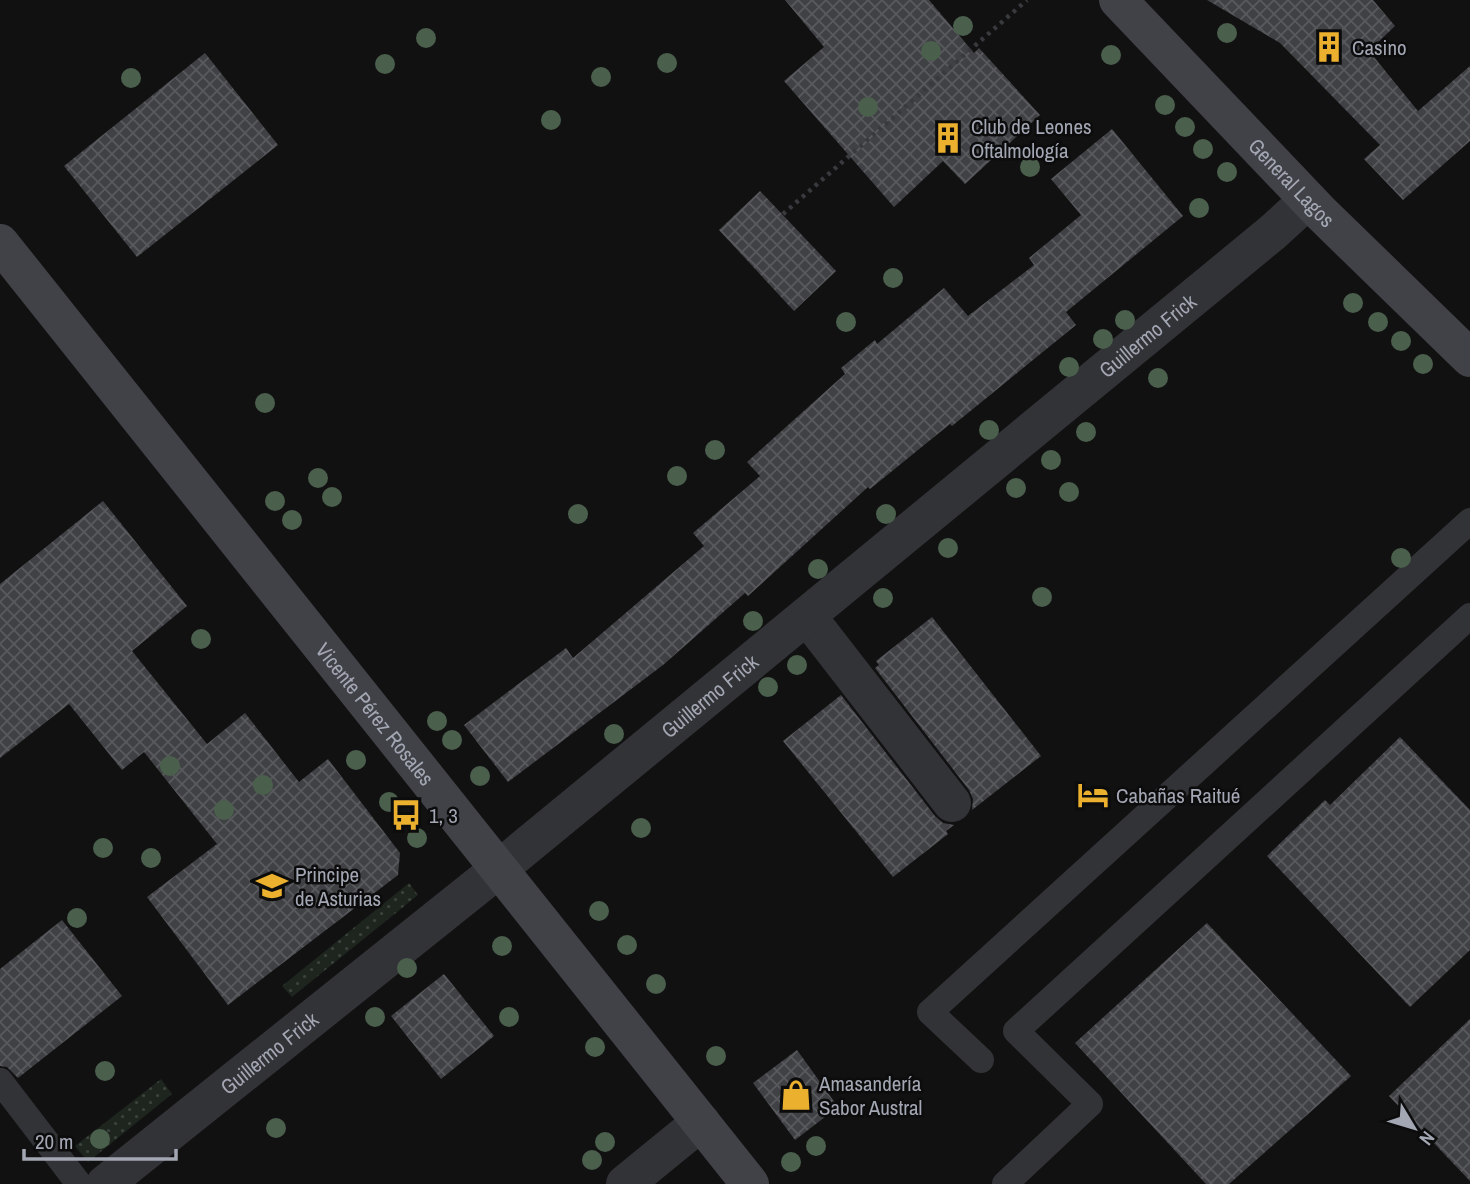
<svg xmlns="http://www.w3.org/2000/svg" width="1470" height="1184" font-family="'Archivo Narrow',sans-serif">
	<defs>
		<pattern id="grass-dots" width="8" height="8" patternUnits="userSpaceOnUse" patternTransform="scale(1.75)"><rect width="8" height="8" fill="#1d251e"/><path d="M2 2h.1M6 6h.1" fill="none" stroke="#3b423c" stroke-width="1.8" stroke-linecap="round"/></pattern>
		<pattern id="building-cross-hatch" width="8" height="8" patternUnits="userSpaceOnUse" patternTransform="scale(1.75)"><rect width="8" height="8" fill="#404145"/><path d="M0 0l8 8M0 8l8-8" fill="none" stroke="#585a5d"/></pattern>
	</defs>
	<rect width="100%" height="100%" fill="#111112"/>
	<g fill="url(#grass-dots)">
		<polygon points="409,883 418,895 292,997 282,986"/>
		<polygon points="161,1079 172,1094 88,1162 75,1146"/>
	</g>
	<g fill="url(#building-cross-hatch)">
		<polygon points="785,0 929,0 974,53 979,48 1040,115 965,184 943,161 894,207 784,81 824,47"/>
		<polygon points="1207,0 1373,0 1395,26 1369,51 1418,111 1470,66 1470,141 1403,200 1364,159 1380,145 1280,43"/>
		<polygon points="205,53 278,145 137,257 64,166"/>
		<polygon points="1112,129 1183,216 1066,312 1076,325 952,426 950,424 870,489 868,487 748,596 745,593 663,665 508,782 464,725 566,648 573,658 704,546 693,533 760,476 747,462 845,374 841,368 875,340 877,344 944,288 968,316 1034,265 1029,258 1081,215 1051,179"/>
		<polygon points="760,191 836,271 794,311 719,230"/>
		<polygon points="103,501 187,606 132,651 207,744 245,713 299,782 328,759 400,853 398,875 228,1005 147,897 217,844 144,752 122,770 69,704 0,758 0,584"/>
		<polygon points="932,617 1041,756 972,810 973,799 969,790 875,668 879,665 876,661"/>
		<polygon points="841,695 935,816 943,823 954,825 946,831 948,834 893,877 783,741"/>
		<polygon points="1400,737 1470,810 1470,950 1410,1007 1267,856 1325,800 1330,805"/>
		<polygon points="62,920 122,996 18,1078 7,1067 0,1066 0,969"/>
		<polygon points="1207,923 1351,1076 1229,1184 1206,1184 1075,1043"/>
		<polygon points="444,974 494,1036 441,1079 391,1016"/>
		<polygon points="1470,1019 1470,1181 1389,1096"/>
		<polygon points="797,1050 838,1107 795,1140 753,1083"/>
	</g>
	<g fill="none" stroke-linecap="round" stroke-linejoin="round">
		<polyline stroke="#383a3e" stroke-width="4.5" stroke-dasharray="3.5 5" stroke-linecap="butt" points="783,214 1027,0"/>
		<g stroke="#323337" stroke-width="26">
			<polyline points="981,1060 930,1012 1470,521"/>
			<polyline points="0,1081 79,1184"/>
			<polyline points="1005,1184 1090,1104 1016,1031 1470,616"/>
		</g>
		<polyline stroke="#323337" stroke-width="38" points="807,616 952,803"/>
		<g stroke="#323337" stroke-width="38">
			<path id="s1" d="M105 1184 500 868 1273 232 1308 200"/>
			<polyline points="625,1184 701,1122"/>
		</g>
		<g stroke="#404247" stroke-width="38">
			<path id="s2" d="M1118 0 1320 212 1470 358"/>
			<path id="s3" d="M0 243 750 1184"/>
		</g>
	</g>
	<g fill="#4b5f4d">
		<circle cx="963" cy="26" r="10"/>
		<circle cx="1227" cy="33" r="10"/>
		<circle cx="426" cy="38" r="10"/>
		<circle cx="931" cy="51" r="10"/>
		<circle cx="1111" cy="55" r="10"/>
		<circle cx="667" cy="63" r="10"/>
		<circle cx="385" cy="64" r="10"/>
		<circle cx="601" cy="77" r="10"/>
		<circle cx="131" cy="78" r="10"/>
		<circle cx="1165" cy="105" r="10"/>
		<circle cx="868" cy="107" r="10"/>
		<circle cx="551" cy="120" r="10"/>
		<circle cx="1185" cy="127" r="10"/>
		<circle cx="1203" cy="149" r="10"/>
		<circle cx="1030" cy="167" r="10"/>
		<circle cx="1227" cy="172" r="10"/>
		<circle cx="1199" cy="208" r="10"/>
		<circle cx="893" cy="278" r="10"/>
		<circle cx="1353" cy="303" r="10"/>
		<circle cx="1125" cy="320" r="10"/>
		<circle cx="846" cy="322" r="10"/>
		<circle cx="1378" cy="322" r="10"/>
		<circle cx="1103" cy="339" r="10"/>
		<circle cx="1401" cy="341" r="10"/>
		<circle cx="1423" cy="364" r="10"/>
		<circle cx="1069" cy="367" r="10"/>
		<circle cx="1158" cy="378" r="10"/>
		<circle cx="265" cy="403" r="10"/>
		<circle cx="989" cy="430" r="10"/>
		<circle cx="1086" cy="432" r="10"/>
		<circle cx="715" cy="450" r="10"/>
		<circle cx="1051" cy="460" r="10"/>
		<circle cx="677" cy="476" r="10"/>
		<circle cx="318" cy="478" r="10"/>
		<circle cx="1016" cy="488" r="10"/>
		<circle cx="1069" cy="492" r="10"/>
		<circle cx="332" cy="497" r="10"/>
		<circle cx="275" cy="501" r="10"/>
		<circle cx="578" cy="514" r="10"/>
		<circle cx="886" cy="514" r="10"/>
		<circle cx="292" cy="520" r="10"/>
		<circle cx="948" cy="548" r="10"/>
		<circle cx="1401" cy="558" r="10"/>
		<circle cx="818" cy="569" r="10"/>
		<circle cx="1042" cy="597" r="10"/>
		<circle cx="883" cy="598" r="10"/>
		<circle cx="753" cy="621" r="10"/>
		<circle cx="201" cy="639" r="10"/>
		<circle cx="797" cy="665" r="10"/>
		<circle cx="768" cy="687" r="10"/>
		<circle cx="437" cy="721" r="10"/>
		<circle cx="614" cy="734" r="10"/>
		<circle cx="452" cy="740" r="10"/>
		<circle cx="356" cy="760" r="10"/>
		<circle cx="170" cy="766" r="10"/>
		<circle cx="480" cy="776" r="10"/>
		<circle cx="263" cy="785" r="10"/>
		<circle cx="389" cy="802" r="10"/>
		<circle cx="224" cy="810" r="10"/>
		<circle cx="641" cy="828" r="10"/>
		<circle cx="417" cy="838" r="10"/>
		<circle cx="103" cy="848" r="10"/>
		<circle cx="151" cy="858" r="10"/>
		<circle cx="599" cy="911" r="10"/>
		<circle cx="77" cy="918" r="10"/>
		<circle cx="627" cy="945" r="10"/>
		<circle cx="502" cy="946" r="10"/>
		<circle cx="407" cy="968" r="10"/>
		<circle cx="656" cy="984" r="10"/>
		<circle cx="375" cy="1017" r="10"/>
		<circle cx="509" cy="1017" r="10"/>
		<circle cx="595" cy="1047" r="10"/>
		<circle cx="716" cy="1056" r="10"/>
		<circle cx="105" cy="1071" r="10"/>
		<circle cx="276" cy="1128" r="10"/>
		<circle cx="100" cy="1139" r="10"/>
		<circle cx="605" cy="1142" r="10"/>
		<circle cx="816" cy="1146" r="10"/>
		<circle cx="592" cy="1160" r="10"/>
		<circle cx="791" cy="1162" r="10"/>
	</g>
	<defs>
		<symbol id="building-bare" viewBox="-9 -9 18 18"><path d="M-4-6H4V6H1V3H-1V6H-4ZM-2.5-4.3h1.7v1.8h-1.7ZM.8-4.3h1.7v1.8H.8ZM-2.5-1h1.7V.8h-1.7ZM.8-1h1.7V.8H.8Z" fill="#ecb02f" stroke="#0c0c0d" stroke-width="2.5" paint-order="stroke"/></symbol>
		<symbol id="hotel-bare" viewBox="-9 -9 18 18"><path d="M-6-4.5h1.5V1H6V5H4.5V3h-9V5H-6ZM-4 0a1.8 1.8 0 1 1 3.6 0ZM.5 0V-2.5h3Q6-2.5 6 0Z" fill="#ecb02f" stroke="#0c0c0d" stroke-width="2.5" paint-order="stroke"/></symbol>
		<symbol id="bus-bare" viewBox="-9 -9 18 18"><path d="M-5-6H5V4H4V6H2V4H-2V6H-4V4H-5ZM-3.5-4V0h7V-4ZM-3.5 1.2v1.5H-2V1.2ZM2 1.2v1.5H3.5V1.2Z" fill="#ecb02f" stroke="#0c0c0d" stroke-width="2.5" paint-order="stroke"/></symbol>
		<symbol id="school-bare" viewBox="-9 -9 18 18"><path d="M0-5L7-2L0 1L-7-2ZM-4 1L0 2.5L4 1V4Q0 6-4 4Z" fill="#ecb02f" stroke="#0c0c0d" stroke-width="2.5" paint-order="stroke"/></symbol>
		<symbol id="shop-bare" viewBox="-9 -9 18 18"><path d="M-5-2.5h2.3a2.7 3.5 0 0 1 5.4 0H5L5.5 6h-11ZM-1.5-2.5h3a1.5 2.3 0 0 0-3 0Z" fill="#ecb02f" stroke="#0c0c0d" stroke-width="2.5" paint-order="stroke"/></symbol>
	</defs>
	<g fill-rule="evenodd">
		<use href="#building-bare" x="1307" y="25" width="44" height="44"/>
		<use href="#building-bare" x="926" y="116" width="44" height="44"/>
		<use href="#hotel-bare" x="1071" y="773" width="44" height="44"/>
		<use href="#bus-bare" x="384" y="793" width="44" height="44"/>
		<use href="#school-bare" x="250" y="864" width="44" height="44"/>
		<use href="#shop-bare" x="774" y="1073" width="44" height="44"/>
	</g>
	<g text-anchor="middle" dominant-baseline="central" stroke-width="5" stroke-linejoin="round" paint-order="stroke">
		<g font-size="21" fill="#a3a7b3" stroke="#0c0c0d" text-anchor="start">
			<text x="1352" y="47">Casino</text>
			<text x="971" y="126">Club de Leones<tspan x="971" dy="24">Oftalmología</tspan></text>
			<text x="1116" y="795">Cabañas Raitué</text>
			<text x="429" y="815">1, 3</text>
			<text x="295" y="874">Principe<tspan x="295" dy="24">de Asturias</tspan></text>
			<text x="819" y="1083">Amasandería<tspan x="819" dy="24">Sabor Austral</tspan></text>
		</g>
		<g font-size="21" fill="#a3a7b3" stroke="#0c0c0d">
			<text stroke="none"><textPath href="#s2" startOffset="252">General Lagos</textPath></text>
			<text stroke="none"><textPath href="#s1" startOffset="1344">Guillermo Frick</textPath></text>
			<text stroke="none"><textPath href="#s1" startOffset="777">Guillermo Frick</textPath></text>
			<text stroke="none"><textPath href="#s3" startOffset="602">Vicente Pérez Rosales</textPath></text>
			<text stroke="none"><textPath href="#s1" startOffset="210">Guillermo Frick</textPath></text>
		</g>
	</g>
	<g transform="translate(1414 1128) rotate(128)" stroke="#0c0c0d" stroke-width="5" paint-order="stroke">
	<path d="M0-5L12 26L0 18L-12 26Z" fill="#a3a7b3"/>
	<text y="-10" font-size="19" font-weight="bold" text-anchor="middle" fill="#a3a7b3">N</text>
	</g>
	<path d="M24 1149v10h152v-10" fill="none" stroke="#a3a7b3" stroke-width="3.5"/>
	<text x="35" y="1149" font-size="21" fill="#a3a7b3" stroke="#0c0c0d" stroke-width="5" paint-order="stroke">20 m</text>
</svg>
